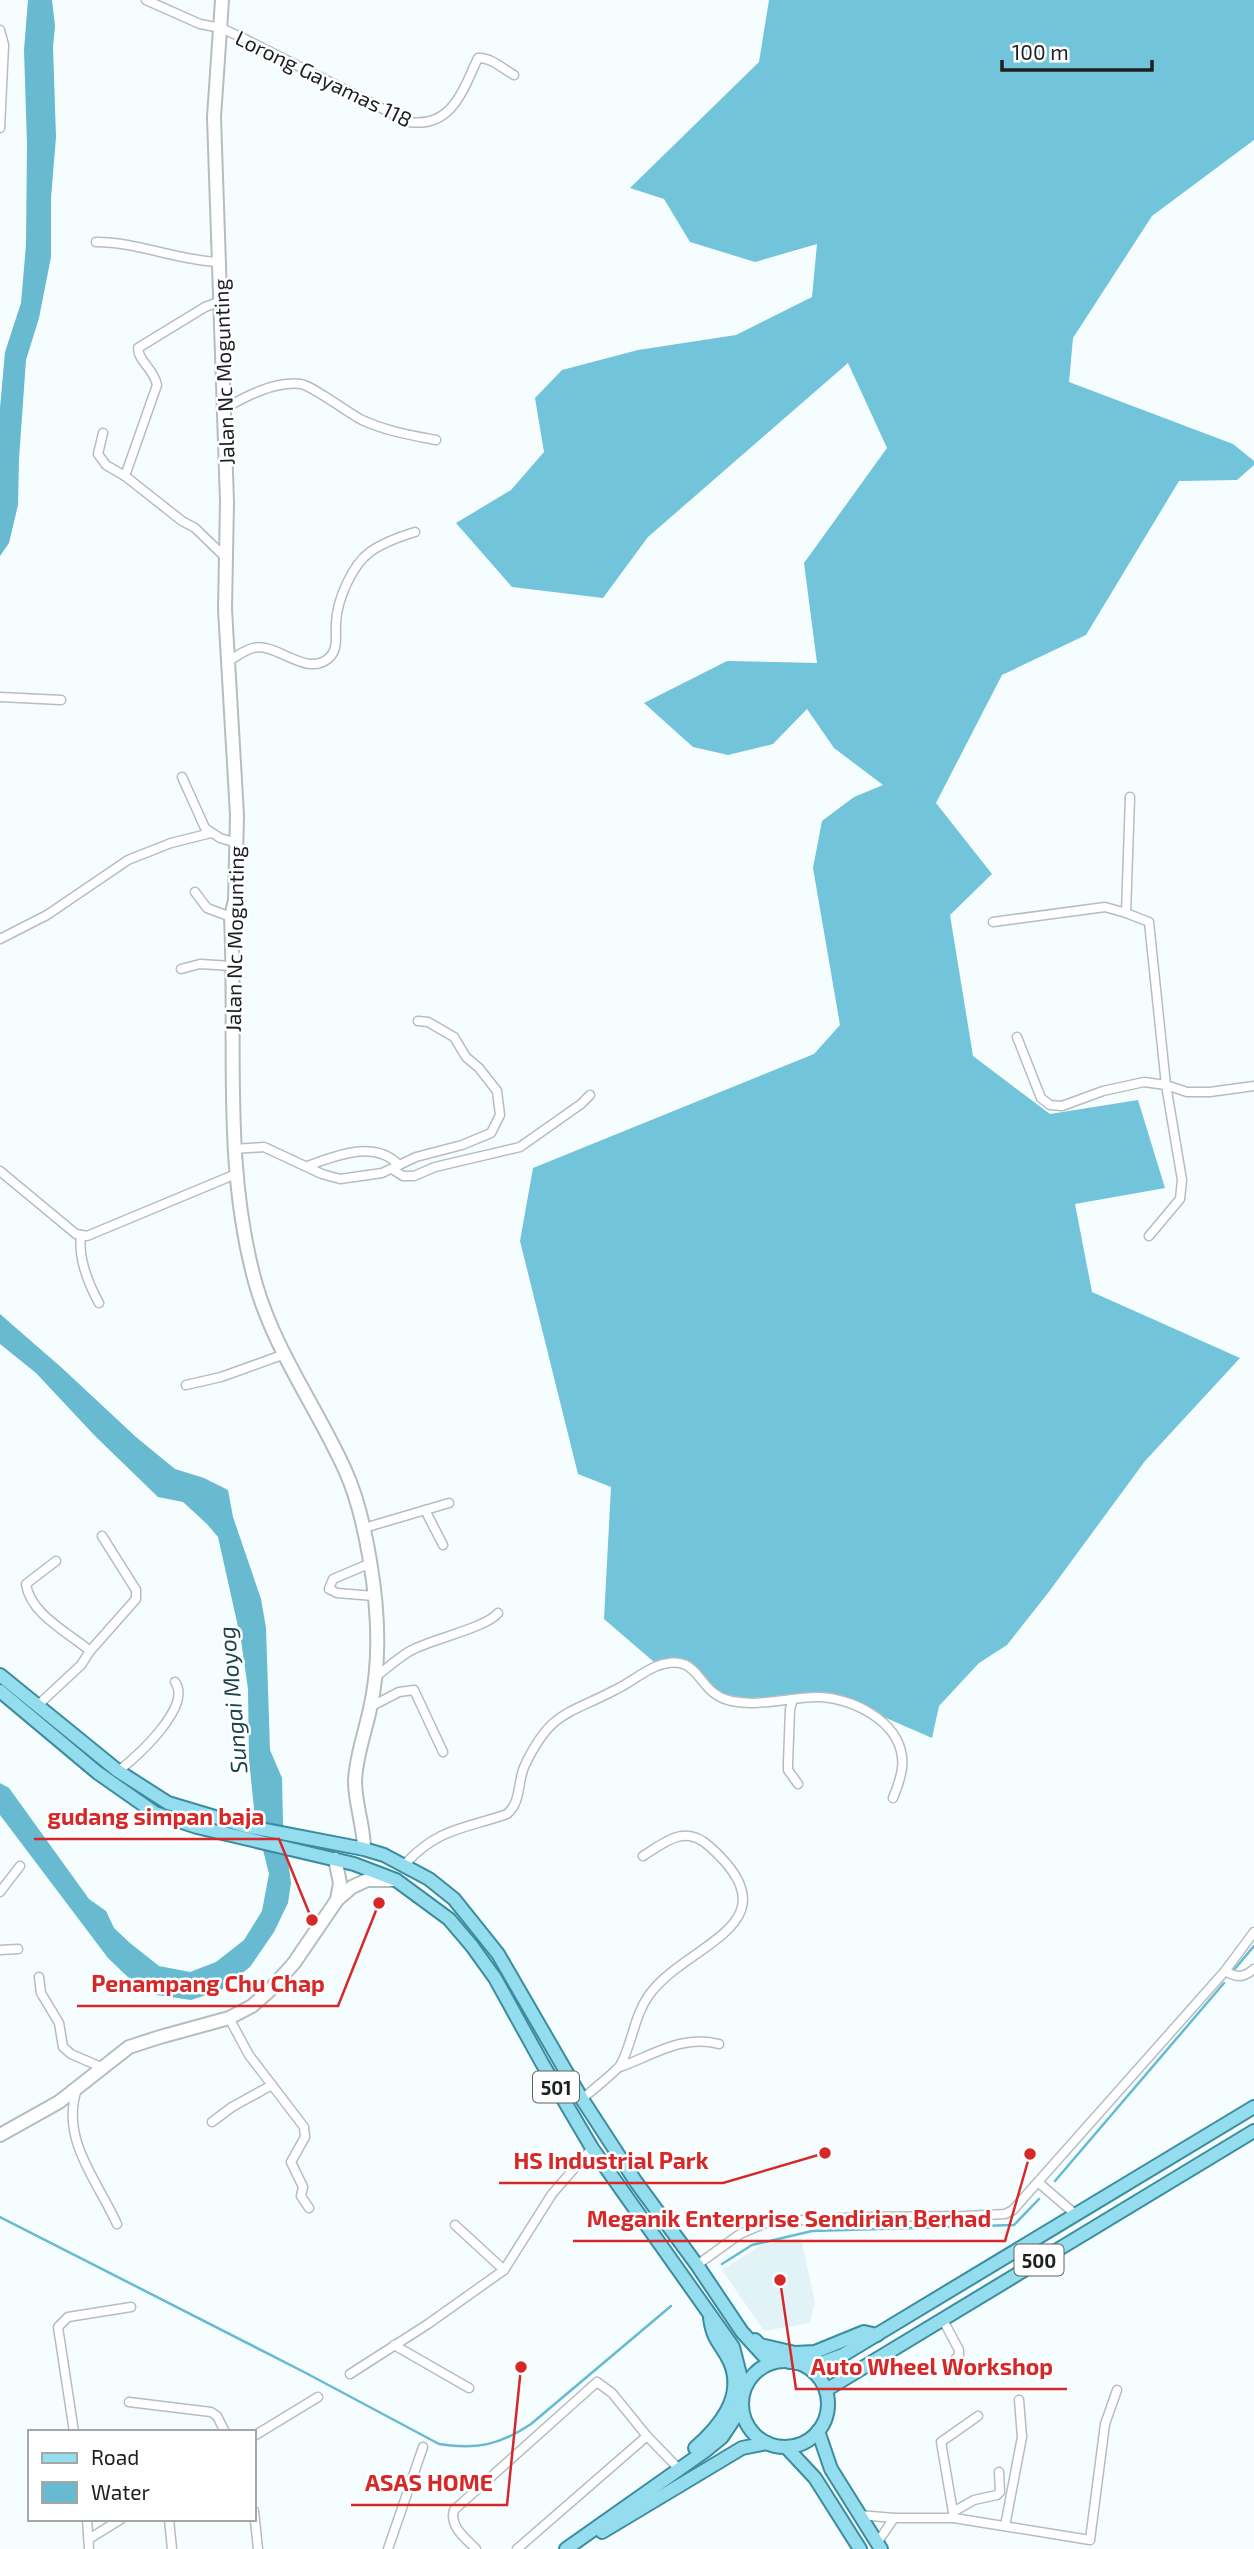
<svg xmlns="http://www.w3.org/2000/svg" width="1254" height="2549" font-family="'Exo 2',sans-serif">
	<rect width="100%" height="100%" fill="#f5fdff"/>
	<polygon fill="#e2f3f8" points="801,2238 815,2302 810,2323 764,2331 722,2270 761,2245"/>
	<polygon fill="#71c4da" points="769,0 1254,0 1254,140 1152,216 1073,338 1069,382 1233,444 1254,461 1254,465 1237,480 1179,481 1086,635 1002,675 936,803 992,874 950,915 973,1056 1050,1114 1138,1100 1165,1188 1075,1204 1092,1292 1240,1358 1145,1461 1048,1593 1007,1645 979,1663 939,1706 932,1738 838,1697 743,1698 716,1693 685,1667 661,1668 604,1619 611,1487 578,1474 520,1241 533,1168 814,1054 840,1025 813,868 822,821 854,797 883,785 834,748 807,709 773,744 728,755 693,747 644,703 727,661 817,663 804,563 887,448 848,363 648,537 603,598 512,587 456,523 511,490 544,452 535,398 562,370 638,350 736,335 812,297 817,244 755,262 690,242 664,199 630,188 759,62"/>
	<g fill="#67bad0">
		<polygon points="28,0 52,0 55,26 53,47 56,137 51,198 51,257 39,318 26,360 19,459 18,505 9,543 0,556 0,408 5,352 21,303 26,245 27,144 24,50"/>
		<polygon points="0,1314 62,1368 136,1437 175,1469 204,1478 228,1490 233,1517 261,1599 266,1628 270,1750 282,1778 283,1823 291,1883 288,1903 274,1932 250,1967 221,1990 191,2000 157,1995 134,1983 108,1958 0,1815 0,1783 9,1788 89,1899 106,1911 114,1928 130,1943 159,1966 190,1972 216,1962 244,1940 262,1911 269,1874 255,1818 249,1760 248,1689 241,1640 218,1537 207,1524 183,1502 158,1497 95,1436 36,1373 0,1344"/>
	</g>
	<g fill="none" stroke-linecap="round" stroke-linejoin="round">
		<g stroke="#67bad0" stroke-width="2.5">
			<polyline points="1233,1971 1254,1946"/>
			<polyline points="1055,2181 1224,1983"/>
			<path d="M0 2217 304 2372 439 2444C476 2450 500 2445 531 2424L671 2306"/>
			<polyline points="722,2264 752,2245 812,2231 1014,2225 1039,2199"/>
		</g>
		<defs>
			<g id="street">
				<path d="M146 0 200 24 221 28 245 39 409 122C452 128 463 90 478 58 491 57 503 69 514 75"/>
				<polyline points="0,30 4,45 0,128"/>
				<path d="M96 242C138 242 176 260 218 262"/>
				<path d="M224 409C246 396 275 381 301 384 313 386 348 413 362 420 386 431 410 435 436 440"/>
				<polyline points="103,433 98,454 106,465 125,476 182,521 195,528 226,558"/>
				<path d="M125 476 157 385C154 369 138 361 138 348L205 307 221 301"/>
				<path d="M229 661C236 657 244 650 253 648 277 642 306 678 329 658 339 649 335 635 336 623 337 600 352 565 370 552 381 544 402 536 415 532"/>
				<polyline points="0,697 61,700"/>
				<polyline points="182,777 205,828 220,838 237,843"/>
				<polyline points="1130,797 1126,913 1149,922 1166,1085 1182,1180 1180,1199 1149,1236"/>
				<polyline points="195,892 207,908 231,917"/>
				<polyline points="993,922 1105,907 1126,913"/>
				<polyline points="0,939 47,915 128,860 171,843 211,833"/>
				<polyline points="181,969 200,964 232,966"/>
				<polyline points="1017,1037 1041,1098 1050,1105 1062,1106 1103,1091 1144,1082 1166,1085 1187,1092 1210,1092 1254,1086"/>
				<polyline points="234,1149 264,1147 322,1174 340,1179 382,1173 416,1157 462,1145 491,1133 500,1115 497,1091 479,1068 466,1057 454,1037 428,1022 418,1021"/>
				<path d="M307 1166C336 1156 374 1139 399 1165"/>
				<polyline points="392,1169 403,1176 414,1176 435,1167 520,1147 581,1104 590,1095"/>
				<polyline points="0,1171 76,1234 87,1236 236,1174"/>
				<path d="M81 1235C78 1258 88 1283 99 1303"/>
				<polyline points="186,1385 221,1377 285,1354"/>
				<polyline points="425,1510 443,1545"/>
				<polyline points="364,1528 449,1503"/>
				<polyline points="371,1563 333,1579 329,1589 337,1593 374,1596"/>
				<polyline points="90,1651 136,1599 136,1590 102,1536"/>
				<path d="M374 1678C386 1669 398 1658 410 1651 431 1639 486 1628 498 1613"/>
				<polyline points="793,1699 790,1709 788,1763 788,1770 798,1784"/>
				<path d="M37 1706 81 1665 90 1651C69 1633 30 1614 26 1584L56 1561"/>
				<polyline points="370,1707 399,1692 414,1690 443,1752"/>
				<path d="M118 1771C136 1758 193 1706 175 1682"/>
				<path d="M405 1864C438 1828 464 1829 507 1814 522 1801 517 1781 525 1765 551 1711 567 1715 615 1690 630 1683 642 1672 657 1666 703 1650 694 1694 732 1701 760 1707 789 1697 817 1697 850 1697 898 1720 902 1757 904 1769 898 1786 893 1798"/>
				<polyline points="0,1892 20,1866"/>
				<polyline points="0,1950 18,1949"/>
				<path d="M1225 1971C1237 1978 1243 1978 1254 1969"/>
				<polyline points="39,1977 41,1993 59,2023 63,2047 71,2054 101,2067"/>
				<polyline points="229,2018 249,2055 304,2127 305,2137 291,2162 303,2187 301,2196 309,2208"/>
				<path d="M620 2067C653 2055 684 2034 719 2044"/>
				<path d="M77 2089C60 2139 97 2180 117 2224"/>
				<path d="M582 2099C590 2092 618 2070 621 2064 633 2041 634 2016 649 1995 686 1943 799 1925 709 1846 685 1824 665 1842 643 1856"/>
				<polyline points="212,2122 232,2107 272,2085"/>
				<polyline points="1039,2183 1075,2214"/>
				<polyline points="455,2225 504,2270"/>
				<polyline points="697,2265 740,2234 768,2222 861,2217 965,2216 1005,2214 1013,2210 1225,1971 1254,1932"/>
				<polyline points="942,2318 959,2350 959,2355 949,2366"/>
				<polyline points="394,2345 469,2388"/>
				<polyline points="350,2374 428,2324 504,2270 552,2194 592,2148"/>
				<polyline points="129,2402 211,2412 217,2416 225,2432"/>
				<polyline points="74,2432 58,2327 68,2317 131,2307"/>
				<polyline points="254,2436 318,2397"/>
				<polyline points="254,2511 258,2549"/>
				<polyline points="953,2512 974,2500 997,2495 1000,2492 999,2472"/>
				<polyline points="859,2515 894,2518 954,2518 1090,2540 1105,2424 1117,2390"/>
				<polyline points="954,2518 941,2442 978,2416"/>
				<polyline points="87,2519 89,2549"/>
				<polyline points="169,2519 172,2549"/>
				<polyline points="1005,2526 1022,2437 1019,2400"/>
				<polyline points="89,2539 121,2519"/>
				<polyline points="877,2543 894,2518"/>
				<polyline points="388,2549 423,2447"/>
				<path d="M476 2549C465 2538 449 2526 454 2510L597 2382 612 2393 647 2436 679 2469"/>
				<polyline points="517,2549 647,2436"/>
			</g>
			<g id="secondary">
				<path d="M222 0 214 117 227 502 225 609 237 815 235 900 231 917C237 1040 222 1165 256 1285 275 1351 317 1408 345 1470 358 1498 365 1531 370 1561 378 1608 381 1662 370 1709 365 1733 356 1756 355 1781 355 1804 364 1826 364 1849"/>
				<polyline points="335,1859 340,1883 337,1900"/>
				<polyline points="0,2135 59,2102 129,2047 160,2037 229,2018 252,2006 269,1991 294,1963 337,1900 352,1887 367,1880 394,1880"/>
			</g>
			<g id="primary">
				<polyline points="0,1675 118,1771 168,1803 245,1826 364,1849 384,1855 429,1879 454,1899 498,1954 582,2099 636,2182 697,2265 742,2332 764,2356 790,2362"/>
				<polyline points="0,1691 98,1773 155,1813 197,1827 354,1864 396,1880 449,1919 472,1946 495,1978 542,2063 592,2148 733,2347 744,2390"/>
				<polyline points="755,2340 760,2345 795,2353 815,2352 864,2332 877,2335"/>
				<circle cx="785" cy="2404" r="43"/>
				<polyline points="796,2363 824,2362 843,2355 1254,2107"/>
				<polyline points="826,2390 1254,2131"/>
				<polyline points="818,2431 831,2469 881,2549"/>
				<polyline points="786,2447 815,2478 860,2549"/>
				<path d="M695 2448C719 2427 745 2397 730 2362 721 2343 713 2341 710 2318"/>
				<polyline points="602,2532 742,2448 767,2443"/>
				<polyline points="566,2549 705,2451 722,2437 742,2407"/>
			</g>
		</defs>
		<use href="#street" stroke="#b6bdc0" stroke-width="11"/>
		<use href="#secondary" stroke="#b6bdc0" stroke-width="16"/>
		<use href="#primary" stroke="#3c8c9f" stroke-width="16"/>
		<use href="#street" stroke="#fff" stroke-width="8"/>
		<use href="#secondary" stroke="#fff" stroke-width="12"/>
		<use href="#primary" stroke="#94ddee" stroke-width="12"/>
	</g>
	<g text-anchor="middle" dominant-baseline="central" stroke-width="5" stroke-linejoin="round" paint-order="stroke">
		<g fill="#fff" stroke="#616364" stroke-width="2">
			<rect x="533" y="2071.5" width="46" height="31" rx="5"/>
			<rect x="1014.5" y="2244.5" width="49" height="31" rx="5"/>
		</g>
		<g font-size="19" font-weight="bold" fill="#1d2021">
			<text x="556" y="2087">501</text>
			<text x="1039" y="2260">500</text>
		</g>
		<g font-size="21" fill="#1d2021" stroke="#fff">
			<text transform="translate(324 78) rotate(26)">Lorong Gayamas 118</text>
			<text transform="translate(223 372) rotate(-92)">Jalan Nc Mogunting</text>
			<text transform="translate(234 939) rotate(-89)">Jalan Nc Mogunting</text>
		</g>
		<g font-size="23" font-style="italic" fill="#1e444e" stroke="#fff">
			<text transform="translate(232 1700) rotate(-95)">Sungai Moyog</text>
		</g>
	</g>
	<path fill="none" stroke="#d62828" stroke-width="2.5" d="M312 1920L279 1839H34M379 1903L338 2006H77M825 2153L723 2183H499M1030 2154L1005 2241H573M780 2280L796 2389H1067M521 2367L507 2505H351"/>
	<g fill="#d62828" stroke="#fff" stroke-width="2.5">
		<circle cx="312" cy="1920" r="7"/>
		<circle cx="379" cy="1903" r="7"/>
		<circle cx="825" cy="2153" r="7"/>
		<circle cx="1030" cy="2154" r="7"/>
		<circle cx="780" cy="2280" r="7"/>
		<circle cx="521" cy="2367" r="7"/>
	</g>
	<g font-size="23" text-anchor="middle" font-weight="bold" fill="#d62828" stroke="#fff" stroke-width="5" stroke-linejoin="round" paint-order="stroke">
		<text x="156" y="1825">gudang simpan baja</text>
		<text x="208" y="1992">Penampang Chu Chap</text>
		<text x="611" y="2169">HS Industrial Park</text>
		<text x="789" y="2227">Meganik Enterprise Sendirian Berhad</text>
		<text x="932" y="2375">Auto Wheel Workshop</text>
		<text x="429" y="2491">ASAS HOME</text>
	</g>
	<rect x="28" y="2430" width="228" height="91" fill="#ffffff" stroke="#a5a6a6" stroke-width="2"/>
	<rect x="42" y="2453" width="35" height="10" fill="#94ddee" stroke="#a5a6a6" stroke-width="2"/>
	<text x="91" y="2465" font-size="21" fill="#1d2021">Road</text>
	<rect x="42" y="2482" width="35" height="21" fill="#67bad0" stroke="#a5a6a6" stroke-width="2"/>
	<text x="91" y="2500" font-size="21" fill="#1d2021">Water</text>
	<path d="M1002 60v10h150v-10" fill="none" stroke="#1d2021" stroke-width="3.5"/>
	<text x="1012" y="60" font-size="21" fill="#1d2021" stroke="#ffffff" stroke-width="5" paint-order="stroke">100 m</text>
</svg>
